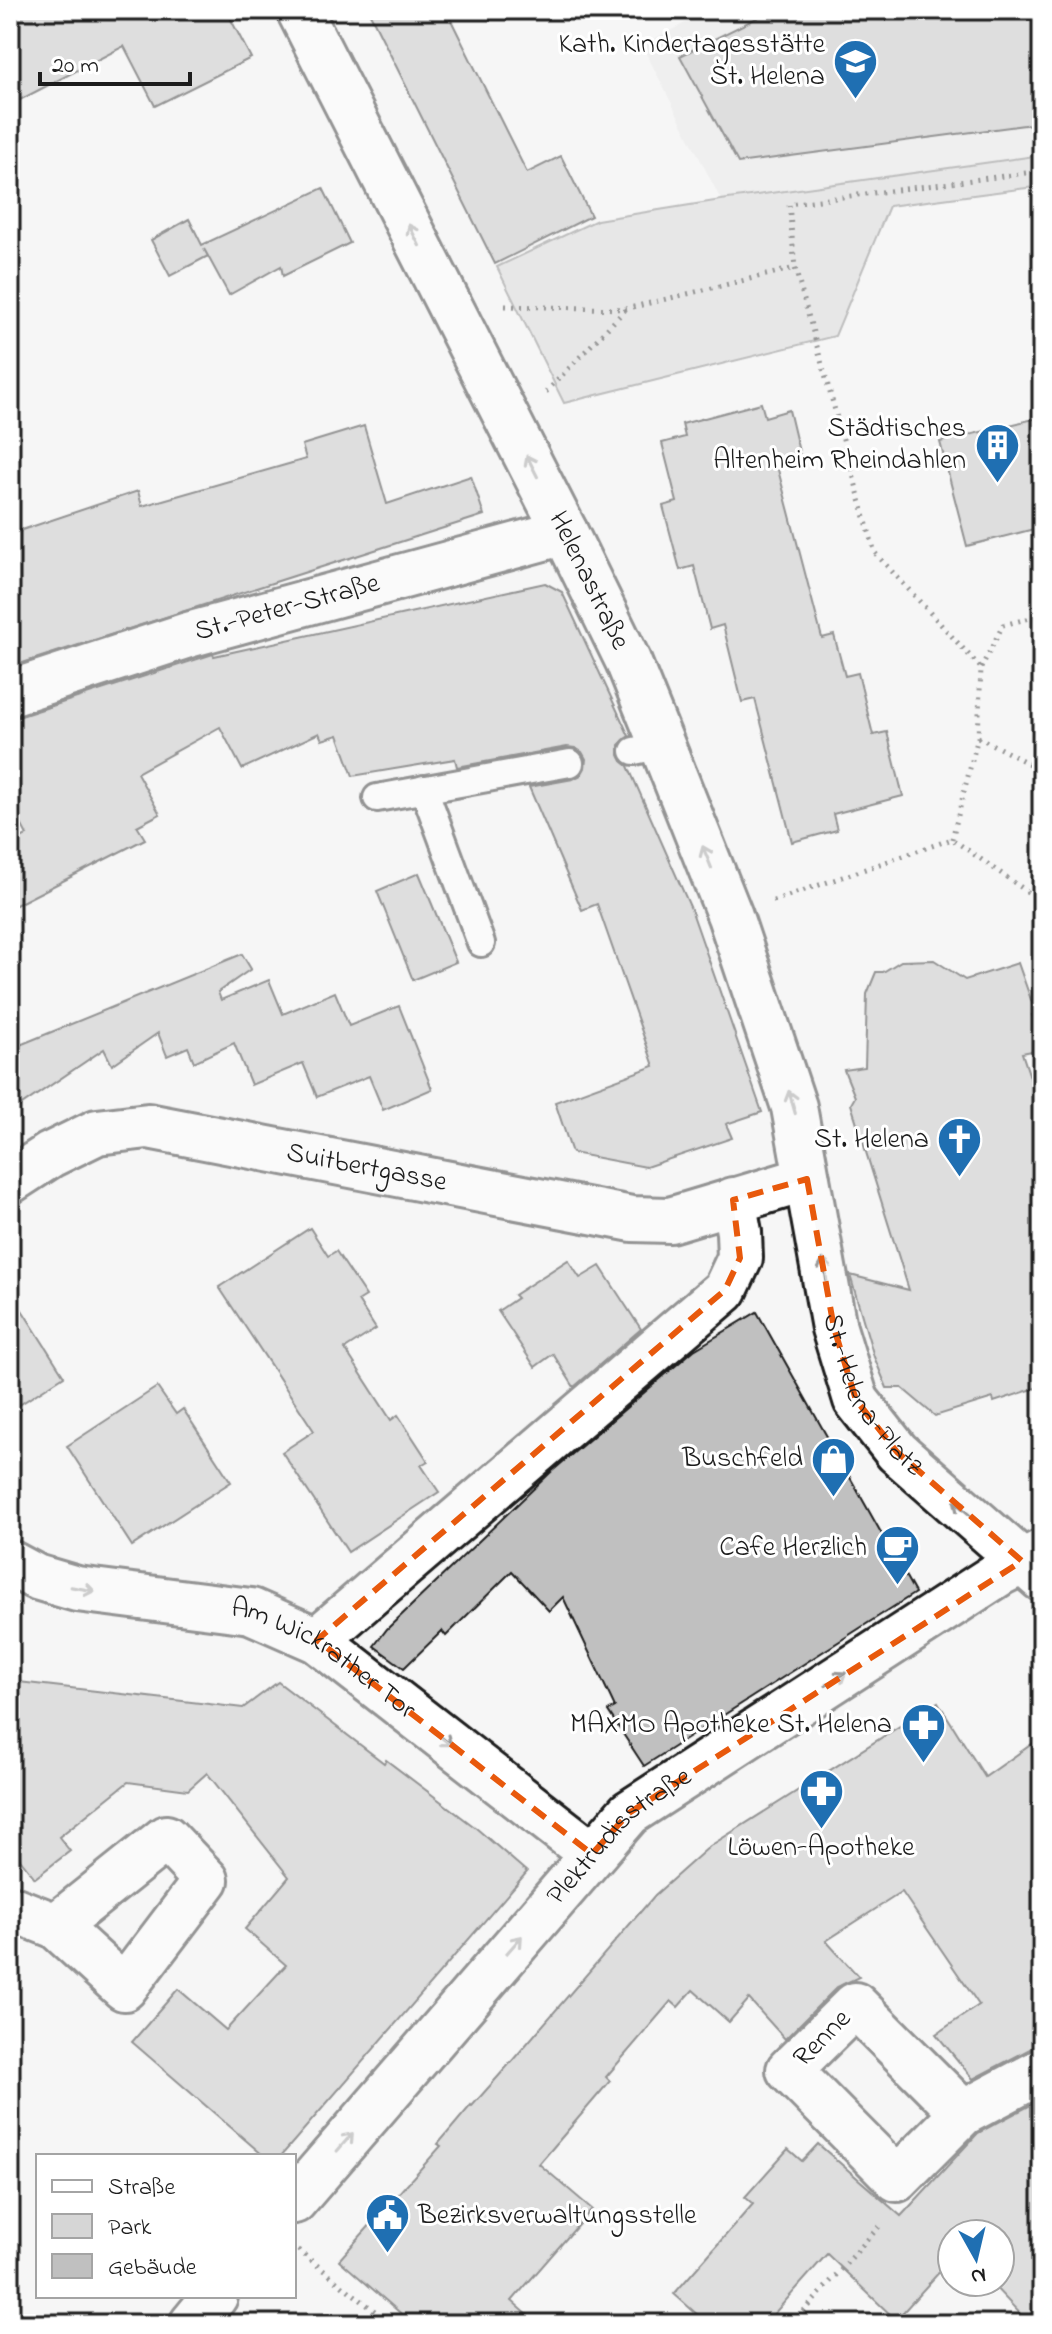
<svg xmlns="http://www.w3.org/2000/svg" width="1052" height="2334" font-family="'Indie Flower',sans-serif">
	<rect width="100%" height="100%" fill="#f6f6f6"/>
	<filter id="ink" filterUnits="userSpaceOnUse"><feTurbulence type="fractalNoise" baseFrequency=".0125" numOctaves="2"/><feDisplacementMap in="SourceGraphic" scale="16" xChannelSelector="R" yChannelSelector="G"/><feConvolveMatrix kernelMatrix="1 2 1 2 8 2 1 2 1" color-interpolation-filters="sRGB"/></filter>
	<g filter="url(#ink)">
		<polygon fill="#e6e6e6" points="711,10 1042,10 1042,155 721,200 642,45"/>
		<polygon fill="#d6d6d6" stroke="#797979" stroke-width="2" points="1042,155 1042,186 889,206 835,336 564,403 497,267 597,220 721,200"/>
		<g fill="#c0c0c0" stroke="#1c1c1c" stroke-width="2">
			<polygon points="10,10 226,10 251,58 155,106 124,46 10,105"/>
			<polygon points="368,10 446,10 527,173 561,156 591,216 495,264"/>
			<polygon points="773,10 1042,10 1042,68 1032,124 738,163 680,56"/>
			<polygon points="323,188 350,243 283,276 281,266 229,295 204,249 208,256 170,276 151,240 189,219 202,245"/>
			<polygon points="761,403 765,417 789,410 800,456 776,462 822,638 834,635 845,676 858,673 873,735 887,732 903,796 833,814 837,830 792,842 755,699 742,702 723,625 710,629 694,566 680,570 663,506 677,502 662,443 685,437 682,424"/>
			<polygon points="1042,417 1042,527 967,546 940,442"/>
			<polygon points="364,426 387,504 471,476 484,515 10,667 10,534 138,491 142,506 306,459 302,445"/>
			<polygon points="545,583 562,592 629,736 619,745 619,755 622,761 628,766 691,909 762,1112 726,1124 732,1138 646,1167 572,1153 555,1102 654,1066 597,904 582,910 529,787 573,779 581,775 585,768 586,759 582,752 575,748 567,747 457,767 455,759 353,776 338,735 322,740 319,733 242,769 220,727 137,773 160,814 137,826 145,839 10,908 10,843 27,835 10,803 10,717 18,717 213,654 214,656"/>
			<polygon points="419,873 456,962 413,980 377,891"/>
			<polygon points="242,954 251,969 218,992 221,1000 269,980 283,1014 335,992 349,1026 399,1006 432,1089 383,1110 369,1076 317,1097 303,1063 251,1085 234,1043 194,1062 188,1047 167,1056 158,1033 112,1065 104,1049 10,1113 10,1049"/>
			<polygon points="934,960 965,980 1018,963 1036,1014 1032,1015 1042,1047 1042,1049 1022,1053 1042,1113 1042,1386 994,1402 993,1398 935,1416 902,1388 887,1388 874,1357 850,1275 909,1290 851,1104 855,1097 844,1070 865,1067 867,994 876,972 883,972 901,961"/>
			<polygon points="310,1228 328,1256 336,1251 366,1296 358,1301 376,1329 345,1349 391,1420 398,1415 428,1461 421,1465 439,1492 348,1552 282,1452 314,1431 219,1287"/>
			<polygon points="568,1260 580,1278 600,1266 641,1329 574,1387 553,1354 535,1367 498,1311 517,1298 514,1295"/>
			<polygon points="10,1291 64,1376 10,1411"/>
			<polygon points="757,1312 915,1593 644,1766 608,1711 615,1707 563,1597 549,1611 512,1571 446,1636 442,1631 404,1668 374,1646 387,1629 550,1473 694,1350"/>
			<polygon points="157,1387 176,1414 183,1409 231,1482 132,1546 67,1446"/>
			<polygon points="10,1681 243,1708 278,1682 384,1763 386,1760 476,1828 527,1872 281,2156 264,2156 132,2042 178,1989 226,2030 286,1965 245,1929 289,1877 207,1773 188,1790 128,1782 59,1837 70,1851 35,1878 10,1846"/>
			<polygon points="938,1702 985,1777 1042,1737 1042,2046 1030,2049 973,2079 936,2034 979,2005 902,1892 826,1941 859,1977 837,1987 785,2039 749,1999 729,2022 693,1990 678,2007 671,2001 606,2077 610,2081 539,2164 592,2209 512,2301 538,2324 413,2324 339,2260 441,2146 438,2144 471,2105 472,2106 512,2061 655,1895 710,1846"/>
			<polygon points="1042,2099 1042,2324 1030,2324 990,2282 1000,2282 1000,2234 952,2234 952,2258 896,2320 827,2254 765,2324 708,2324 674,2294 753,2204 745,2197 788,2149 802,2161 818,2144 901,2216 978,2133"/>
		</g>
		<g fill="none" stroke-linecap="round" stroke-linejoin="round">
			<defs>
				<g id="lane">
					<polyline points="634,751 662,745"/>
					<polyline points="424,789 481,943"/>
					<polyline points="377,798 570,763"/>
				</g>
				<g id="street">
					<path id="s1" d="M299 10 565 532 628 661 662 745 730 916 794 1107 834 1328 856 1400 897 1452 1042 1579"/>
					<path id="s2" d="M10 693 188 635 565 532"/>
					<path id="s3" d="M10 1181 50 1155 97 1132 148 1126 632 1219 670 1220 807 1179"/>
					<path id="s4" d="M10 1563 36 1577 77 1589 251 1611 317 1640 592 1854"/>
					<polyline points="317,1640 725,1290 740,1258 739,1232 733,1200"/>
					<polyline points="10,1908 56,1926 124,1988 206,1880 166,1838 56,1926"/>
					<polyline points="963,2113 855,2005 789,2070 897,2179 963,2113 1042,2071"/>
					<path id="s5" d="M294 2201 629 1813 1000 1573 1042 1552"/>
					<polyline points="192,2324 215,2296"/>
				</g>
			</defs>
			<use href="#lane" stroke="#1c1c1c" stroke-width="32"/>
			<use href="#street" stroke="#1c1c1c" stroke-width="50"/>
			<g stroke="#1c1c1c" stroke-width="5" stroke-dasharray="2 6" stroke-linecap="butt">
				<polyline points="505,306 625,309 795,268"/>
				<polyline points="546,392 625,310"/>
				<polyline points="981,668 1003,625 1042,615"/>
				<polyline points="978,737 1039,769 1042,768"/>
				<polyline points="952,839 978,737 981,668 875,553 795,268 789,204 1042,171"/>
				<polyline points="773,901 952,839 1042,902"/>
				<polyline points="298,2250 391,2324"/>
				<polyline points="793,2324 883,2222"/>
			</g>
			<use href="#lane" stroke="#fff" stroke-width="26"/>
			<use href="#street" stroke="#fff" stroke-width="44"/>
		</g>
		<defs><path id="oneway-shaft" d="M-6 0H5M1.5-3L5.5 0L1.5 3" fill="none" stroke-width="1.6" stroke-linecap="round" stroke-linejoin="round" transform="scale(2)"/></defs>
		<g stroke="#999">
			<use href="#oneway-shaft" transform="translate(414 235) rotate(-117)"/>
			<use href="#oneway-shaft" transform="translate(532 466) rotate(-117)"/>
			<use href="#oneway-shaft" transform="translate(707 857) rotate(-112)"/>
			<use href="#oneway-shaft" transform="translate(792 1102) rotate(-106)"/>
			<use href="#oneway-shaft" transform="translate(825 1270) rotate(-99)"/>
			<use href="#oneway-shaft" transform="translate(963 1509) rotate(-140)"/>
			<use href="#oneway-shaft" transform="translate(83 1589) rotate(10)"/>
			<use href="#oneway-shaft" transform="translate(836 1679) rotate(-33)"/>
			<use href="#oneway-shaft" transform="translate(442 1738) rotate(38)"/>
			<use href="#oneway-shaft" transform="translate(514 1945) rotate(-49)"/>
			<use href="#oneway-shaft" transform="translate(345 2142) rotate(-49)"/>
		</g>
	</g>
	<path d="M0 0H1052V2334H0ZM807 1179 834 1328 856 1400 897 1452 1022 1561 629 1813 592 1854 317 1640 725 1290 740 1258 733 1200Z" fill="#f6f6f6" fill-opacity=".55" fill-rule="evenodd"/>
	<path fill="none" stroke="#e8590c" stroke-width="6" stroke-dasharray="16 10" stroke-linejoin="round" d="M807 1179 834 1328 856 1400 897 1452 1022 1561 629 1813 592 1854 317 1640 725 1290 740 1258 733 1200Z"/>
	<defs>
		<symbol id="school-pin" viewBox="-11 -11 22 30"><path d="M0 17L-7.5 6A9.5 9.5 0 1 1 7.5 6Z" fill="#1f6fb2" stroke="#fff"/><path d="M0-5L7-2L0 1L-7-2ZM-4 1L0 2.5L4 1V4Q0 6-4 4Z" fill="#fff"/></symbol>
		<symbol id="building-pin" viewBox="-11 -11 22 30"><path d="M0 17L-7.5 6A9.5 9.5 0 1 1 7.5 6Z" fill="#1f6fb2" stroke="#fff"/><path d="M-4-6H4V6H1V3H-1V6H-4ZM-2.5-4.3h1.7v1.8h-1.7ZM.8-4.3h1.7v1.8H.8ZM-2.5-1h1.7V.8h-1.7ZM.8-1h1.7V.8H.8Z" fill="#fff"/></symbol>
		<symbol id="church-pin" viewBox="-11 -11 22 30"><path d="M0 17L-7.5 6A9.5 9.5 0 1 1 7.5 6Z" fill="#1f6fb2" stroke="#fff"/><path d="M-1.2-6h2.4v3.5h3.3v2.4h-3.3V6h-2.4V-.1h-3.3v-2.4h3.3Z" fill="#fff"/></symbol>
		<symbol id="shop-pin" viewBox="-11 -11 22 30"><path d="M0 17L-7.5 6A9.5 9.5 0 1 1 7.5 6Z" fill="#1f6fb2" stroke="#fff"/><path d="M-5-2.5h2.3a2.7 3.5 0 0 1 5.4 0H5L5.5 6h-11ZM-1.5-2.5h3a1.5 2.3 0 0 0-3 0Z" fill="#fff"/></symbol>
		<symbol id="cafe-pin" viewBox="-11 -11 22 30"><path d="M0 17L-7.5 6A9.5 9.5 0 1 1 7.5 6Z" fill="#1f6fb2" stroke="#fff"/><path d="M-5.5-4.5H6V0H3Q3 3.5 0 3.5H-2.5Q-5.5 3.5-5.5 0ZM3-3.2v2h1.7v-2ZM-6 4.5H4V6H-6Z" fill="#fff"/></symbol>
		<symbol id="pharmacy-pin" viewBox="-11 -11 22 30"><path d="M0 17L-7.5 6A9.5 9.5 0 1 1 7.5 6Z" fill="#1f6fb2" stroke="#fff"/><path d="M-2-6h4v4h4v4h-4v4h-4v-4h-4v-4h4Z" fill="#fff"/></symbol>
		<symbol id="civic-pin" viewBox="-11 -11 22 30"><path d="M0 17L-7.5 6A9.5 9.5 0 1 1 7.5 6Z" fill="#1f6fb2" stroke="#fff"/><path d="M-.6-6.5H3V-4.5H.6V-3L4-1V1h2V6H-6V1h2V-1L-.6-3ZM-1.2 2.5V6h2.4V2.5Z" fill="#fff"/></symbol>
	</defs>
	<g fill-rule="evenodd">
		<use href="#school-pin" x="830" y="36" width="51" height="69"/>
		<use href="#building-pin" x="972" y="420" width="51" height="69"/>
		<use href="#church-pin" x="934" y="1114" width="51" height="69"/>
		<use href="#shop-pin" x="808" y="1434" width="51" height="69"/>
		<use href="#cafe-pin" x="872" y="1522" width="51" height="69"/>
		<use href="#pharmacy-pin" x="898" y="1700" width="51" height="69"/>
		<use href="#pharmacy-pin" x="796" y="1766" width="51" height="69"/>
		<use href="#civic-pin" x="362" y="2190" width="51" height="69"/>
	</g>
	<g text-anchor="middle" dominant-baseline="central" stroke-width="6" stroke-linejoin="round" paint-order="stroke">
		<g font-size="28" fill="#1c1c1c" stroke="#fff" text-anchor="end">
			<text x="825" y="45">Kath. Kindertagesstätte<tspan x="825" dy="32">St. Helena</tspan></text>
			<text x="966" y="429">Städtisches<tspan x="966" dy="32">Altenheim Rheindahlen</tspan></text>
			<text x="929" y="1140">St. Helena</text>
			<text x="803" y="1459">Buschfeld</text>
			<text x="867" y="1548">Cafe Herzlich</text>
			<text x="892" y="1725">MAXMO Apotheke St. Helena</text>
			<text x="821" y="1848" text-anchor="middle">Löwen-Apotheke</text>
			<text x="418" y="2216" text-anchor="start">Bezirksverwaltungsstelle</text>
		</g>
		<g font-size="28" fill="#1c1c1c" stroke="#fff">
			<text stroke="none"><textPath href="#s1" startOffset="640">Helenastraße</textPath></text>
			<text stroke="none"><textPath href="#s2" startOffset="290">St.-Peter-Straße</textPath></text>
			<text stroke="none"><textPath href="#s3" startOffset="374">Suitbertgasse</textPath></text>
			<text stroke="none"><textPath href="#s1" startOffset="1508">St.-Helena-Platz</textPath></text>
			<text stroke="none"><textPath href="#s4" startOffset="334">Am Wickrather Tor</textPath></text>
			<text stroke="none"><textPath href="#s5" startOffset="490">Plektrudisstraße</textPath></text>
			<text transform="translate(823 2039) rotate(-45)">Renne</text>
		</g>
	</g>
	<rect width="1052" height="2334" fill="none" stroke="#fff" stroke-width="40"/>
	<rect x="20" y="20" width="1012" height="2294" fill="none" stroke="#1c1c1c" stroke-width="3" filter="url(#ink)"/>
	<rect x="36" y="2154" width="260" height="144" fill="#ffffff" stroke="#a4a4a4" stroke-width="2"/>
	<rect x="52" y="2180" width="40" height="12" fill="#ffffff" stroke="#a4a4a4" stroke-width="2"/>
	<text x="108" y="2194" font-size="24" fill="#1c1c1c">Straße</text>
	<rect x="52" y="2214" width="40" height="24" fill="#d6d6d6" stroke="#a4a4a4" stroke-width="2"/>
	<text x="108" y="2234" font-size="24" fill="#1c1c1c">Park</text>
	<rect x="52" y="2254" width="40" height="24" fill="#c0c0c0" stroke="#a4a4a4" stroke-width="2"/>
	<text x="108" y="2274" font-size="24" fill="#1c1c1c">Gebäude</text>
	<g transform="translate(976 2258) rotate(172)"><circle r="38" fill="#ffffff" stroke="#a4a4a4" stroke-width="2"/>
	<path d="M0-6L14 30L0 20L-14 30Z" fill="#1f6fb2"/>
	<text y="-12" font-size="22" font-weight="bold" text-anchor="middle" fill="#1c1c1c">N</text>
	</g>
	<path d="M40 72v12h150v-12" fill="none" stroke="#1c1c1c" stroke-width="4"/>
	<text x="52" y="72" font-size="24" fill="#1c1c1c" stroke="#ffffff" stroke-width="6" paint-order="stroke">20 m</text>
</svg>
